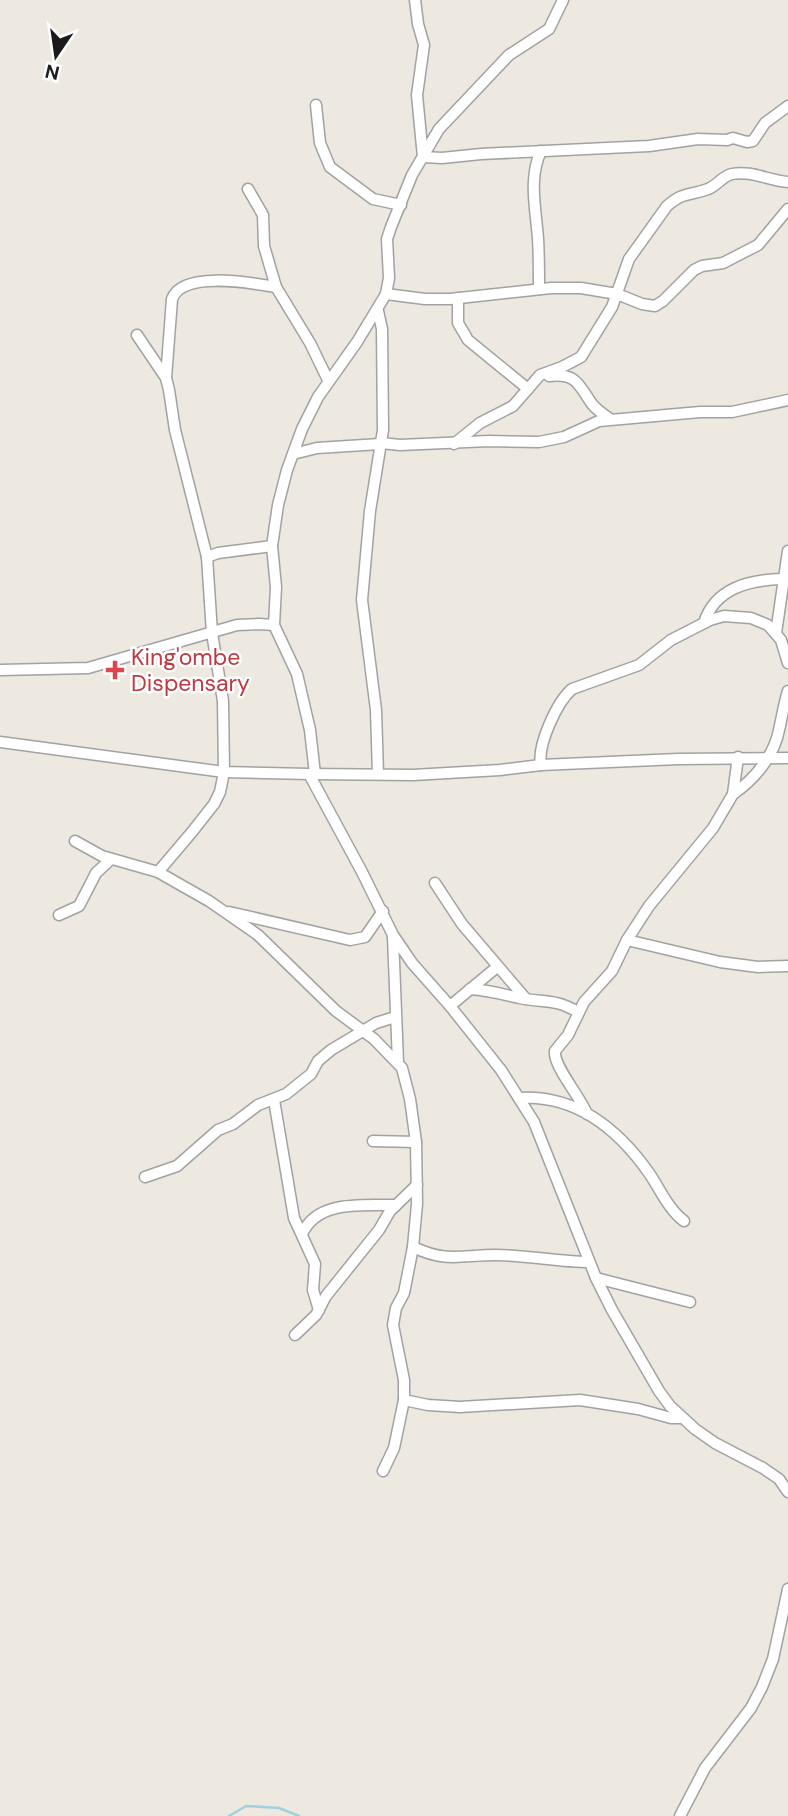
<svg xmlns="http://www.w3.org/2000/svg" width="788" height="1816" font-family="'DM Sans',sans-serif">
	<rect width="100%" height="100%" fill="#ede8e0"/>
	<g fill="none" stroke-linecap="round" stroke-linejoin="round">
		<polyline stroke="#9fd2dc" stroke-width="2.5" points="229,1816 246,1806 279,1808 299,1816"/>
		<defs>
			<g id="minor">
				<polyline points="415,0 418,24 424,45 417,95 423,157 442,158 481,154 649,146 698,139 727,140 733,138 747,142 753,141 765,123 788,106"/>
				<polyline points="316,105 320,143 330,167 373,199 401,205"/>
				<polyline points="248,189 263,215 264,246 276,287 310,343 328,380"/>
				<path d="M539 289C539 272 539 255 538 239 536 210 528 178 541 151"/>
				<polyline points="386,294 425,299 450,299 551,288 581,288 617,294 642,304 655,306 663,301 694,270 702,266 723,263 758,245 788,209"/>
				<polyline points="458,298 458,323 468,340 528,389"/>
				<polyline points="137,335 166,378 169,390 175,430 207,557 212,633 223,701 224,772 220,792 214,804 192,832 158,872"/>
				<path d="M549 376C577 373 578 384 592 404 597 410 604 415 610 419"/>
				<path d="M166 378 172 299C182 270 252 283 276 287"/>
				<polyline points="381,443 400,445 489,441 539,442 564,437 599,421 700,412 732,412 788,400"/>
				<path d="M454 444 480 423 513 406 540 375 562 367 581 357 612 307 629 259 667 206C684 191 690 196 708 189 717 186 722 176 732 174 751 170 770 181 788 182"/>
				<polyline points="293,454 317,448 380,444"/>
				<polyline points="207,557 218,553 272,546"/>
				<path d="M704 623C715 588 749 580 782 579"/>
				<polyline points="776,633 788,551"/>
				<polyline points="0,670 88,668 237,625 259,624 274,625"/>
				<polyline points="0,742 224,772 309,774 413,775 500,770 541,765 678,759 788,758"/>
				<path d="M541 765C537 745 557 702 572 689L639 665 671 640 710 620 724 616 751 618 768 625 781 640 788 663"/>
				<polyline points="309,774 362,872 393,935 412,963 450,1006 501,1070 534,1122 596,1278 612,1310 659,1391 670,1406 695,1429 715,1443 763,1468 779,1479 788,1492"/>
				<polyline points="315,774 310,730 297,674 274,625 276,587 272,546 278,505 287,470 302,429 318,397 357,342 386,294 389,278 387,239 391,227 412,175 439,129 509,55 549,29 563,0"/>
				<polyline points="378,774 376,710 362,600 370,511 383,430 382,329 378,311"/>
				<path d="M733 794C754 780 774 756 779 730 782 717 784 704 788 691"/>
				<polyline points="75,841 102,856 158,872 209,901 258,935 336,1011 374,1039 402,1068 410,1099 416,1142 417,1204 413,1247 404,1293 396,1308 393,1325 404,1380 404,1400 394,1448 383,1471"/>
				<polyline points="435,883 462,924 526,999"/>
				<polyline points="229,912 350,940 365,937 383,911"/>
				<polyline points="59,915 79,906 96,873 111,859"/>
				<polyline points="393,937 398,1062"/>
				<polyline points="627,940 720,962 758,967 788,966"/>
				<path d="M470 989C488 990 502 994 519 998 544 1003 554 998 578 1012"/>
				<polyline points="450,1006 497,967"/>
				<path d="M519 1098C575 1094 618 1129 649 1173 660 1189 668 1209 684 1221"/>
				<polyline points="274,1100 294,1218 315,1264 313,1290 319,1310"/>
				<path d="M587 1114C580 1096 553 1066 555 1051L568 1035 584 1002 612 971 627 940 649 906 713 828 733 794 738 757"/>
				<polyline points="373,1141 416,1142"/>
				<polyline points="145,1177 177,1166 218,1130 233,1124 258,1105 286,1094 311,1074 318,1061 331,1050 376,1023 395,1017"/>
				<path d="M302 1234C318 1199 363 1206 396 1205"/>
				<path d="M413 1247C447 1263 461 1255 495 1255 527 1255 558 1262 589 1262"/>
				<polyline points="596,1278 690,1302"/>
				<polyline points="295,1335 316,1315 326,1296 379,1230 390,1211 417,1185"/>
				<polyline points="404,1400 428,1405 460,1407 580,1400 638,1409 671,1418 682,1418"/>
				<polyline points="680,1816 705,1768 751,1708 762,1687 773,1659 788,1589"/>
			</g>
		</defs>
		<use href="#minor" stroke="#a2a2a2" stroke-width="13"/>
		<use href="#minor" stroke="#fff" stroke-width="10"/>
	</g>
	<path fill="#e0444e" stroke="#fff" stroke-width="2.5" d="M111.5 659.5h7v7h7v7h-7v7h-7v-7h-7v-7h7z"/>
	<g text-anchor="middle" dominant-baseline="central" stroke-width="5" stroke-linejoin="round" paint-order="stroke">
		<g font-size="23" fill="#be3a42" stroke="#fff" text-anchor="start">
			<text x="131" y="657">King'ombe<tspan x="131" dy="26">Dispensary</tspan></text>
		</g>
	</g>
	<g transform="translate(56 56) rotate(193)" stroke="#ffffff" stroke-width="5" paint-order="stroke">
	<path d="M0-5L12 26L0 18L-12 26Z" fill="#1b1b1b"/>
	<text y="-10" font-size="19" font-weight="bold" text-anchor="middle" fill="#1b1b1b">N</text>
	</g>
</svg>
